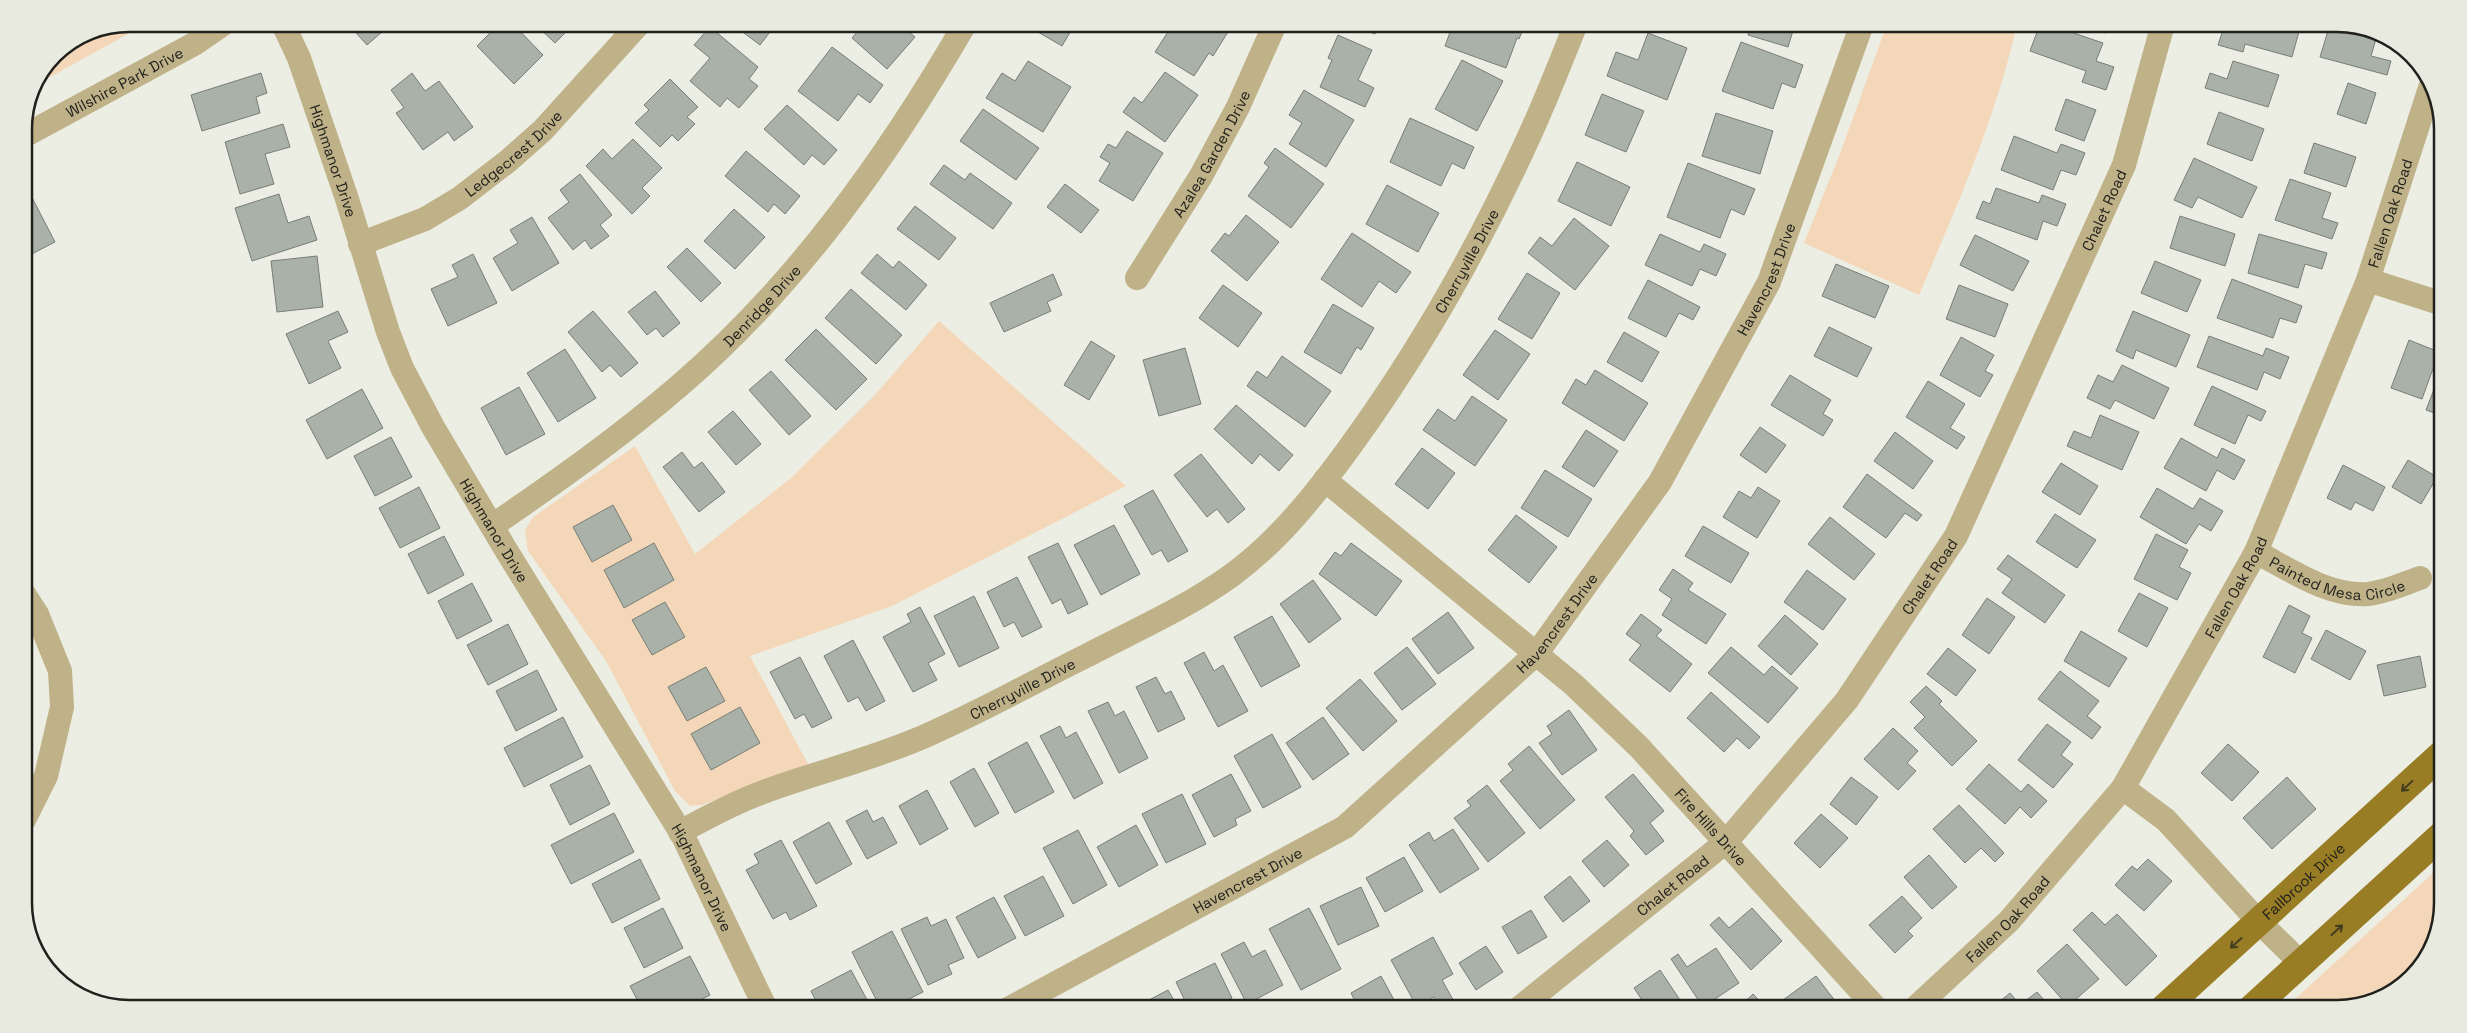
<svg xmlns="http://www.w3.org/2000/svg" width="2467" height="1033" font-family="'Space Grotesk',sans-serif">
	<rect width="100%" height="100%" fill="#eceee3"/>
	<g fill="#f4d7b9">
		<polygon points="129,24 146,24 34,86 55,54 89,32"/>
		<path d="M1887 24H2017C1996 118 1957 206 1919 295L1804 243 1841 151Z"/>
		<polygon points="939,321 1126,486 892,606 750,656 808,764 702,805 690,806 675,791 606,661 528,551 525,530 533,517 635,446 695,554 791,478 875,395"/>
		<polygon points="2443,864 2443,904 2435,944 2397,991 2338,1009 2284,1009"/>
	</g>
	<g fill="#aab1a8" stroke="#787e76">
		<polygon points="348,24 391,24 367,45"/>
		<polygon points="499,24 513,24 543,55 514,84 477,46"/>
		<polygon points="535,24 574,24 555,43"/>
		<polygon points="732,24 776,24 760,45"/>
		<polygon points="864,24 900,24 915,37 887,69 852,38"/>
		<polygon points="1042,24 1075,24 1062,46 1038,32"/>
		<polygon points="1173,24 1214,24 1228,32 1213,56 1209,53 1194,76 1155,52"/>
		<polygon points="1348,24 1378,24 1375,34"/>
		<polygon points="1453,24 1471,27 1472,24 1525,24 1519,39 1517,38 1506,68 1445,46"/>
		<polygon points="1751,24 1795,24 1788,47 1748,35"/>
		<polygon points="2040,24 2047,24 2103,43 2096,61 2114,67 2106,90 2082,82 2086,71 2030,51"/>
		<polygon points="2076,24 2108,24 2105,33"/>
		<polygon points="2225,24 2241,28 2242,24 2301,24 2292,57 2245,44 2243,52 2218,45"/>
		<polygon points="2330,24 2378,32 2371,56 2391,61 2387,75 2320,57"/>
		<polygon points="710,27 758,67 749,79 758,86 739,108 727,98 720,107 690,81 710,58 694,45"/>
		<polygon points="1648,33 1687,48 1667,100 1607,76 1616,52 1638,60"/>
		<polygon points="1338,35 1372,50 1358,80 1374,88 1365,107 1320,87 1332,60 1328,58"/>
		<polygon points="1741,42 1803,65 1795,88 1782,83 1773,109 1722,91"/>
		<polygon points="832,47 883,85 870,103 858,94 838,121 798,91"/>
		<polygon points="1462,60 1503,81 1477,131 1435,109"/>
		<polygon points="1028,61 1071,87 1043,132 986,98 1002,73 1015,81"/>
		<polygon points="2233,61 2279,75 2268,107 2205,88 2210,73 2227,79"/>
		<polygon points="1165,72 1198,95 1165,142 1123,112 1134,97 1142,103"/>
		<polygon points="261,73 267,93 256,97 260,113 202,131 191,95"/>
		<polygon points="412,73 425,91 439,81 473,127 454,141 448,132 423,150 396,113 404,108 391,90"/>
		<polygon points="670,79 698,107 687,117 695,124 678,141 672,135 660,147 635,123 649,110 644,105"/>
		<polygon points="2348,83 2376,93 2366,124 2337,114"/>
		<polygon points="1304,90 1354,120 1326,167 1289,144 1302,123 1289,115"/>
		<polygon points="1602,94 1644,111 1626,152 1585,135"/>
		<polygon points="2066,99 2096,110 2084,141 2055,130"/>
		<polygon points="787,105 837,150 824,165 812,155 804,165 764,129"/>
		<polygon points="983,109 1039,148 1016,180 960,141"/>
		<polygon points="2219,112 2264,129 2252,161 2207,144"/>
		<polygon points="1716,113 1773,131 1760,174 1702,156"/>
		<polygon points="1410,118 1474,147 1464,169 1452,163 1441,186 1390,162"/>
		<polygon points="283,124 290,147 265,154 274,184 240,194 225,142"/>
		<polygon points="1127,131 1163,153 1133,201 1099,181 1110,163 1100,157 1108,144 1116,148"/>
		<polygon points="2014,136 2057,153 2061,144 2085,153 2076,175 2061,170 2053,190 2001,170"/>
		<polygon points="633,139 662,168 642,188 650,196 632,214 586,166 603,149 612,159"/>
		<polygon points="2314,143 2356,157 2346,187 2304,173"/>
		<polygon points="1275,148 1324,184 1291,228 1248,196 1269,167 1264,163"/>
		<polygon points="746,151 800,196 785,214 774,204 768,212 725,176"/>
		<polygon points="2194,158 2257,187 2242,218 2198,197 2192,208 2174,200"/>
		<polygon points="1577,162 1630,187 1611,226 1558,201"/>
		<polygon points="1688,163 1755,189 1744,215 1731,209 1720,238 1667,217"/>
		<polygon points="944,165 965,180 970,173 1012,203 993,229 930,184"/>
		<polygon points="580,174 612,215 600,225 609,236 591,249 585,240 573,250 548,218 569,202 560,190"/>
		<polygon points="2290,179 2331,193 2322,218 2338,223 2332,239 2275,220"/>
		<polygon points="1065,184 1099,210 1081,233 1047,207"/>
		<polygon points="1387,185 1439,213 1418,252 1366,224"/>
		<polygon points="26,186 55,242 24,258 24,187"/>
		<polygon points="1996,188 2039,203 2042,195 2066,204 2057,226 2043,221 2037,240 1976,218 1983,201 1990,204"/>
		<polygon points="279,194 288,223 309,216 317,240 252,261 235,208"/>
		<polygon points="915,206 956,238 939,260 897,229"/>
		<polygon points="734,209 765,237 735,269 704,241"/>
		<polygon points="1246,215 1279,242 1247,281 1211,251 1225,233 1229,236"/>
		<polygon points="2180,216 2235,234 2225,266 2170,248"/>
		<polygon points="532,217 559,263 512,291 493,258 518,243 510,230"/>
		<polygon points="1574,218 1609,246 1575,290 1528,253 1540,237 1552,246"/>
		<polygon points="1352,233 1411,272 1396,293 1379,281 1362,307 1321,279"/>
		<polygon points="1660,234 1700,252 1704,244 1726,254 1716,276 1700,269 1692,286 1645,265"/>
		<polygon points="2259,234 2327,253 2322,269 2305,264 2298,288 2248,273"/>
		<polygon points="1975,235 2029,261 2013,291 1960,265"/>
		<polygon points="687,248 721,283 701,302 667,267"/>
		<polygon points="473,254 497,303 448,326 431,289 458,277 452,265"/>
		<polygon points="877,254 893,268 899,261 927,285 906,310 861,273"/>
		<polygon points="317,256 323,307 277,312 271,261"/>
		<polygon points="2155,261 2201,280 2187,312 2141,293"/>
		<polygon points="1836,264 1889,286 1875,318 1822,296"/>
		<polygon points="1527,273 1560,293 1532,339 1498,319"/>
		<polygon points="1053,274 1062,295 1047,302 1051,311 1004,332 990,303"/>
		<polygon points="2232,279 2302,306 2296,323 2280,318 2273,338 2217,318"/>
		<polygon points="1648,280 1700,307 1693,320 1679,313 1666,337 1628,318"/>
		<polygon points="1223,285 1262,313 1238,347 1199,318"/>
		<polygon points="1959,285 2008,304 1995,337 1946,319"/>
		<polygon points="851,289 902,335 876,364 825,318"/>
		<polygon points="655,291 680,323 663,337 656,328 647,335 628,312"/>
		<polygon points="1333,304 1374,328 1361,350 1357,347 1341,374 1304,352"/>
		<polygon points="338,311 348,332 328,341 341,368 309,384 286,334"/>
		<polygon points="593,311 638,363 621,377 610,365 602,372 568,332"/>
		<polygon points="2133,311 2190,335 2176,367 2136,350 2133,359 2116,351"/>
		<polygon points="1829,327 1872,348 1857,377 1814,356"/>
		<polygon points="816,329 867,379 836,410 785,360"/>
		<polygon points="1495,330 1530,354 1498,400 1463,375"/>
		<polygon points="1624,332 1659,352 1642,382 1607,362"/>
		<polygon points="2209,336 2263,356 2266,348 2289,357 2280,379 2264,372 2257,390 2197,367"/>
		<polygon points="1961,337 1994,355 1985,371 1993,375 1980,397 1940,375"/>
		<polygon points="2409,340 2439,352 2422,399 2391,388"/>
		<polygon points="1091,341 1115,356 1089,400 1064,385"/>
		<polygon points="1185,348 1201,404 1159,416 1143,360"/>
		<polygon points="565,349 596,398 558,422 527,373"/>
		<polygon points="1282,356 1331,391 1305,427 1247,386 1257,371 1267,378"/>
		<polygon points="2122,365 2169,388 2154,419 2115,400 2110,409 2087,398 2098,375 2113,382"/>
		<polygon points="2443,366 2443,416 2426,410"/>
		<polygon points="1595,370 1648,403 1624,441 1562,403 1576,379 1586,385"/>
		<polygon points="771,371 811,416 789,435 749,390"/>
		<polygon points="1790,375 1831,400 1823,414 1833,420 1823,436 1771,405"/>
		<polygon points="1928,381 1965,404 1950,428 1965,437 1957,449 1906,417"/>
		<polygon points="2212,386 2266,411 2261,421 2248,415 2235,444 2194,425"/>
		<polygon points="519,387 545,434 506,455 481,408"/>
		<polygon points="362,389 383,428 327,459 306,420"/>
		<polygon points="1472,396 1507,420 1475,466 1423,430 1438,409 1455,421"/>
		<polygon points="1236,405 1293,455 1279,471 1260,454 1252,464 1214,429"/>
		<polygon points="733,411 761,444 736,465 708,432"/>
		<polygon points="2100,415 2139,432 2122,470 2067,446 2074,431 2091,438"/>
		<polygon points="1760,427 1786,445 1766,473 1740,455"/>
		<polygon points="1586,430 1618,451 1594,487 1562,467"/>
		<polygon points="1895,432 1933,461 1913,489 1874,461"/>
		<polygon points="391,437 412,477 375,496 354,456"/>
		<polygon points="2181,438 2217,458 2222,448 2245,460 2234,480 2217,470 2206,491 2164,468"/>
		<polygon points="1422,448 1455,473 1428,509 1395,484"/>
		<polygon points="682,452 694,468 702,462 725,492 699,512 663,467"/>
		<polygon points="1201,454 1245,509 1228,523 1217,509 1207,517 1174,475"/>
		<polygon points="2408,460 2437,477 2421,504 2392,487"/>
		<polygon points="2061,463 2098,486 2080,515 2042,492"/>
		<polygon points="2343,465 2385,487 2373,511 2355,502 2351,510 2327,498"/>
		<polygon points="1545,470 1592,499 1568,537 1521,508"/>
		<polygon points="1867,474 1922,515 1917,521 1905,513 1886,538 1843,507"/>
		<polygon points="419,487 440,528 400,548 379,508"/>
		<polygon points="1758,487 1780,501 1757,538 1723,517 1739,491 1751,498"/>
		<polygon points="2157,488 2193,509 2200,498 2223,511 2211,531 2199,524 2186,544 2140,517"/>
		<polygon points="1153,490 1188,551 1168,562 1161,550 1152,555 1124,506"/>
		<polygon points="613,505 632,540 592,562 573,527"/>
		<polygon points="2055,514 2096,540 2077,568 2036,542"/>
		<polygon points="1516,515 1557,547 1529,583 1488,550"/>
		<polygon points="1830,517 1875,554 1854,580 1808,544"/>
		<polygon points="1114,525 1140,574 1101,595 1074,545"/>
		<polygon points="1703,526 1749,553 1731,583 1685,556"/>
		<polygon points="2156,534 2188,550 2179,567 2191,573 2177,600 2134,579"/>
		<polygon points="444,536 464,575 428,594 408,554"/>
		<polygon points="654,543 674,580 624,608 604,570"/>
		<polygon points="1058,543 1088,604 1068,614 1061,599 1052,604 1028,557"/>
		<polygon points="1351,543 1402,581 1376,616 1319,574 1335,552 1341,556"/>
		<polygon points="2008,555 2065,595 2045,623 2002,593 2012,579 1997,569"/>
		<polygon points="1673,569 1693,583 1688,590 1726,614 1706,644 1662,615 1672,599 1659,590"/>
		<polygon points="1807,570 1846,599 1823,630 1784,602"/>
		<polygon points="1017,577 1042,627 1022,637 1014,622 1004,627 987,592"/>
		<polygon points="1313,580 1341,619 1309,643 1280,604"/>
		<polygon points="472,583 492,621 457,639 438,601"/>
		<polygon points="2139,593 2168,608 2147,647 2118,631"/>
		<polygon points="974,596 999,648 959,667 934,616"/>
		<polygon points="1987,598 2015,617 1989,654 1962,635"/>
		<polygon points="665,602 685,637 652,655 632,620"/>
		<polygon points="2289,605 2310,616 2302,633 2312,638 2295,673 2263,657"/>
		<polygon points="920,607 945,654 928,663 937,680 913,692 883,637 911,622 907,614"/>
		<polygon points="1448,612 1474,648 1438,674 1412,639"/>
		<polygon points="1641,614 1662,630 1656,636 1692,664 1670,692 1629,660 1641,645 1626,634"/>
		<polygon points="1785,615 1818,644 1791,675 1758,646"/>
		<polygon points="1272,616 1300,666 1261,687 1234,637"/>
		<polygon points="508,624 528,664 488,685 467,645"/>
		<polygon points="2326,630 2366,651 2350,680 2311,659"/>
		<polygon points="2081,631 2127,658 2109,687 2064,661"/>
		<polygon points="853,640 885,701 866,711 858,697 848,702 824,656"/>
		<polygon points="1407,647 1436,684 1402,710 1374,673"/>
		<polygon points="1731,647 1764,675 1772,666 1798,688 1768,723 1708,673"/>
		<polygon points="1948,648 1976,670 1956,696 1927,674"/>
		<polygon points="1204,652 1214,671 1223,665 1248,711 1218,727 1184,663"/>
		<polygon points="2420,656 2426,687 2384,696 2377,665"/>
		<polygon points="800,657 832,718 812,728 804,714 795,719 770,672"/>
		<polygon points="706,667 725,701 687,721 668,687"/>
		<polygon points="537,670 557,710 516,731 496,691"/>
		<polygon points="2060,671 2099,701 2087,716 2101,727 2092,739 2038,699"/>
		<polygon points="1156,677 1165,694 1171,691 1185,719 1158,732 1136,687"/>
		<polygon points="1360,679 1397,721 1363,751 1326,708"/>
		<polygon points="1926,686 1942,701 1939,704 1977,741 1952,766 1914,728 1925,717 1910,702"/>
		<polygon points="1711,692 1760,737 1749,749 1737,738 1724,752 1687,718"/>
		<polygon points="1108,702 1115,716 1124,711 1148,758 1119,773 1088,711"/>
		<polygon points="740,707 760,743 711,770 691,734"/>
		<polygon points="1569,710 1597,750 1562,775 1539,743 1552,734 1547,726"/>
		<polygon points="563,717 583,757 524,787 504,748"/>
		<polygon points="1323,717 1349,754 1313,780 1286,743"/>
		<polygon points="2047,724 2071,742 2061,755 2073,764 2053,788 2018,760"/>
		<polygon points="1060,726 1066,738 1076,732 1103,783 1074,799 1040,736"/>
		<polygon points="1893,728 1918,751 1907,763 1916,771 1898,790 1864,759"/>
		<polygon points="1272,734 1301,787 1263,808 1234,756"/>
		<polygon points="1027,742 1054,792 1015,813 988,763"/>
		<polygon points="2228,744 2259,772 2232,801 2201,773"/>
		<polygon points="1529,746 1575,800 1540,829 1500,781 1513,770 1508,764"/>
		<polygon points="1989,764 2021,792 2028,784 2047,801 2031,818 2020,807 2005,824 1966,789"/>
		<polygon points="590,765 610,804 570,825 550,785"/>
		<polygon points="974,768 999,813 975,827 950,782"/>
		<polygon points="1231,774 1251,811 1235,819 1237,825 1214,837 1192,795"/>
		<polygon points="1633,774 1664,811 1650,823 1664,841 1646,855 1630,836 1634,831 1605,797"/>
		<polygon points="1851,777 1878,797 1856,825 1830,804"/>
		<polygon points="2287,777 2316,809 2272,849 2243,818"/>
		<polygon points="1487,785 1525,833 1488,862 1454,818 1471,806 1467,801"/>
		<polygon points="927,790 948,829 920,845 899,806"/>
		<polygon points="1182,794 1206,844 1166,863 1142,814"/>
		<polygon points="1959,805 2004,853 1995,862 1981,848 1965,863 1933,829"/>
		<polygon points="867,810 873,822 883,817 897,843 867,859 846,821"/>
		<polygon points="614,813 634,852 571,884 551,845"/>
		<polygon points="1821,814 1848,838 1820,868 1794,843"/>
		<polygon points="829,822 852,864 816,884 793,842"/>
		<polygon points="1136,825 1158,865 1119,887 1097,847"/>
		<polygon points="1453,829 1479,869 1440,893 1409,845 1429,832 1434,841"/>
		<polygon points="1078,830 1107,885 1073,904 1043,848"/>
		<polygon points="781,840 817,906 790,920 786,912 773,919 746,870 759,863 754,854"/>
		<polygon points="1607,840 1629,865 1604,887 1582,861"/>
		<polygon points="1929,855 1957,887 1932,909 1904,877"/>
		<polygon points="1404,857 1423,891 1385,912 1366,878"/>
		<polygon points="640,859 660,899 612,923 592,884"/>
		<polygon points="2148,859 2172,881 2144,911 2115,885 2132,866 2137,870"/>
		<polygon points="1043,876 1064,916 1025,936 1004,896"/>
		<polygon points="1570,876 1590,901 1563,922 1544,897"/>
		<polygon points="1361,887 1379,926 1338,945 1320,906"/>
		<polygon points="1902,896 1922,918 1908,931 1913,936 1895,953 1869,925"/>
		<polygon points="994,897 1016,938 978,958 956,917"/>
		<polygon points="663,908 683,948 644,968 624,928"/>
		<polygon points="1309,908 1341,969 1301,990 1269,929"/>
		<polygon points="1752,908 1782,941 1751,970 1710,925 1719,917 1729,928"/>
		<polygon points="1531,910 1547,937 1518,954 1502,927"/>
		<polygon points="2092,912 2105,925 2117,914 2157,956 2126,986 2073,930"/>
		<polygon points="927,917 931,926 946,919 964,958 948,965 952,974 928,985 901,929"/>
		<polygon points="892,931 923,992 889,1009 881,1009 852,952"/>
		<polygon points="1433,937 1453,974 1442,980 1456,1005 1448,1009 1441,1009 1434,997 1417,1007 1391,960"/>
		<polygon points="1244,942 1252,957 1265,950 1283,985 1247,1004 1221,954"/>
		<polygon points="2067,944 2099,979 2068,1006 2037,971"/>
		<polygon points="1486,946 1503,972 1476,990 1459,963"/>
		<polygon points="1716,948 1739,983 1703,1007 1671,959 1678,954 1687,967"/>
		<polygon points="690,956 710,995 682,1009 642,1009 630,986"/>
		<polygon points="1215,963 1232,998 1209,1009 1189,1009 1176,982"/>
		<polygon points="851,970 872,1009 820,1009 811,991"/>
		<polygon points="1660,970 1686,1009 1648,1009 1634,988"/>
		<polygon points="1381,976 1399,1009 1359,1009 1351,993"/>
		<polygon points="1816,976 1839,1006 1834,1009 1789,1009 1783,1000"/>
		<polygon points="1168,990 1179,1009 1132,1009"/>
		<polygon points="2037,992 2052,1009 1995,1009 1993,1007 2010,993 2020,1005"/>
		<polygon points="1753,994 1767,1009 1737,1009"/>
	</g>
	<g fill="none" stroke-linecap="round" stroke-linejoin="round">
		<g stroke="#bfb188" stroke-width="24">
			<path id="s1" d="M283 24 299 58 347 199 388 332 402 368 433 427 506 550 683 836 766 1009"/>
			<path id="s2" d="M24 136 194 44 223 24"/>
			<path id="s3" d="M360 244 425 219 460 198 508 161 543 130 639 24"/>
			<path id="s4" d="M1137 278 1201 176 1238 107 1275 24"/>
			<polyline points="2368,280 2443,304"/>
			<path id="s5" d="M1325 480 1574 685 1639 747 1877 1009"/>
			<path id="s6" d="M492 526C556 482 620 437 679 386 797 285 887 158 965 24"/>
			<path id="s7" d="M2256 552C2289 569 2328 597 2368 594 2386 592 2403 584 2420 578"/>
			<polyline points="24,594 37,614 60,671 62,707 46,776 24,820"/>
			<polyline points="2123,788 2166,820 2259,922 2301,963"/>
			<path id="s8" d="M680 832C708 817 736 802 766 791 818 772 872 759 923 737 979 713 1033 682 1088 655 1136 630 1188 607 1232 575 1280 540 1318 491 1352 444 1420 350 1479 246 1527 141 1545 103 1560 63 1576 24"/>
			<path id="s9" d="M1008 1009 1345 827 1537 653 1660 482 1769 282 1862 24"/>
			<path id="s10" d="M1518 1009 1726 842 1847 700 1956 536 2124 165 2163 24"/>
			<path id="s11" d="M1914 1009 2009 921 2123 788 2256 552 2368 280 2430 88"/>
		</g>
		<g stroke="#987d25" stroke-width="28">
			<path id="s12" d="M2163 1009 2443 753"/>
			<polyline points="2251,1009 2443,834"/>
		</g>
	</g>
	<defs><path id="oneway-shaft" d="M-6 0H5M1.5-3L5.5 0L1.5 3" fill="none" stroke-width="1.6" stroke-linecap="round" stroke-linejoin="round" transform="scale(1.25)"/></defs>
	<g stroke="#443d1f">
		<use href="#oneway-shaft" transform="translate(2407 786) rotate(137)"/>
		<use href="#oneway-shaft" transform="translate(2337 930) rotate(-42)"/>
		<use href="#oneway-shaft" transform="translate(2236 943) rotate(138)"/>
	</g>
	<g text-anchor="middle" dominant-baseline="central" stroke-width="4" stroke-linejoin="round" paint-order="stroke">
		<g font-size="15" fill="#20211d" stroke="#f9fbf0">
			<text stroke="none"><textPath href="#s2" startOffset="114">Wilshire Park Drive</textPath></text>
			<text stroke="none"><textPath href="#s3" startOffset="180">Ledgecrest Drive</textPath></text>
			<text stroke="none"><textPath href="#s4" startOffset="145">Azalea Garden Drive</textPath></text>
			<text stroke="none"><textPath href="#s1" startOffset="146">Highmanor Drive</textPath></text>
			<text stroke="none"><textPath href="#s10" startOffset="1008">Chalet Road</textPath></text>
			<text stroke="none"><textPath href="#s11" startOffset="940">Fallen Oak Road</textPath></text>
			<text stroke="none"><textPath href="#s8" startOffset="1005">Cherryville Drive</textPath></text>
			<text stroke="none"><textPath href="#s9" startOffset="1082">Havencrest Drive</textPath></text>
			<text stroke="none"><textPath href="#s6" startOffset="349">Denridge Drive</textPath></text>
			<text stroke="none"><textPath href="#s1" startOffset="551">Highmanor Drive</textPath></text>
			<text stroke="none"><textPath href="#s7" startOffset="88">Painted Mesa Circle</textPath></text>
			<text stroke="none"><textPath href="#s10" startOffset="602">Chalet Road</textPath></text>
			<text stroke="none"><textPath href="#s11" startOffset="535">Fallen Oak Road</textPath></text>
			<text stroke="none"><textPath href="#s9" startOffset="678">Havencrest Drive</textPath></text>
			<text stroke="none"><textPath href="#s8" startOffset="372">Cherryville Drive</textPath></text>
			<text stroke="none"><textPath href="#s5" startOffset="520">Fire Hills Drive</textPath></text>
			<text stroke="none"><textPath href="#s1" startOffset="956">Highmanor Drive</textPath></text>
			<text stroke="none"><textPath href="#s9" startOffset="272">Havencrest Drive</textPath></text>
			<text stroke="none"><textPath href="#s12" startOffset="190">Fallbrook Drive</textPath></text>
			<text stroke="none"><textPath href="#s10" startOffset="198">Chalet Road</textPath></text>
			<text stroke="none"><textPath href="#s11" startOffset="130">Fallen Oak Road</textPath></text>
		</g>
	</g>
	<path d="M0 0H2467V1033H0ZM129 32H2337A97 97 0 0 1 2434 129V903A97 97 0 0 1 2337 1000H129A97 97 0 0 1 32 903V129A97 97 0 0 1 129 32Z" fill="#e8eadf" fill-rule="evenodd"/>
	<path fill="none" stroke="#20211d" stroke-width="2.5" d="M129 32H2337A97 97 0 0 1 2434 129V903A97 97 0 0 1 2337 1000H129A97 97 0 0 1 32 903V129A97 97 0 0 1 129 32Z"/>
</svg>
